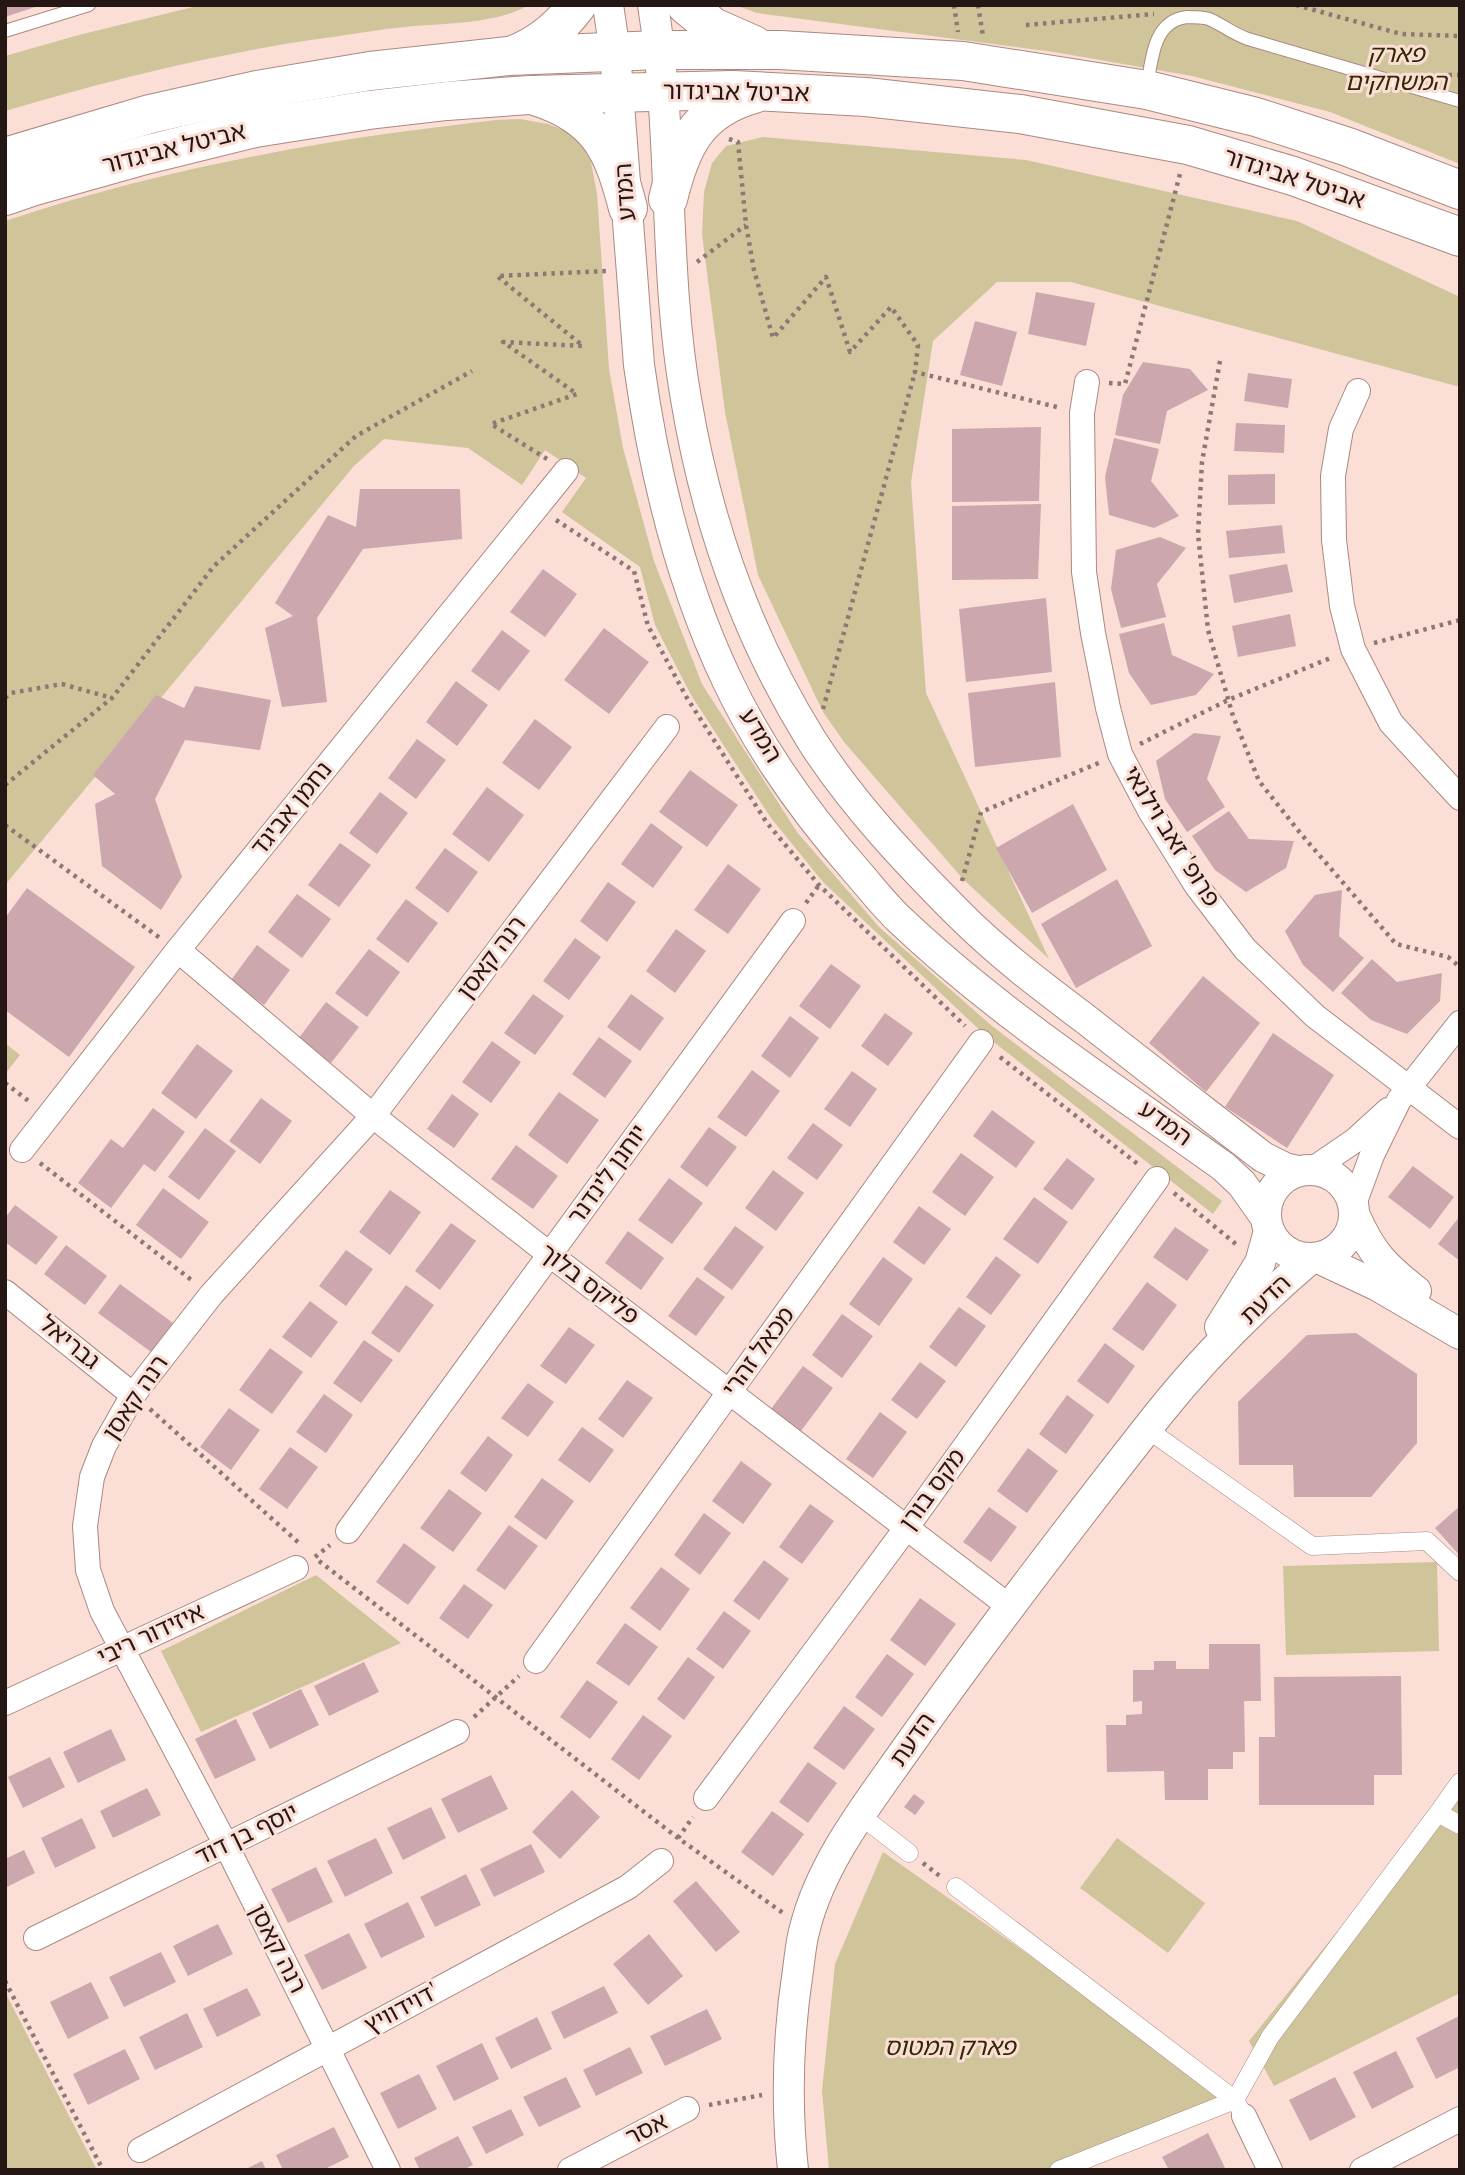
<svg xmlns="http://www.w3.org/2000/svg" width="1465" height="2175" font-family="Spectral,'Noto Sans Hebrew',serif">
	<rect width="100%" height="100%" fill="#fbded6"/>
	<g fill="#d0c49b">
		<path d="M201 5H529C493 25 446 23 405 27 373 30 342 36 310 40 207 56 105 81 5 111V56L75 36Z"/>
		<polygon points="735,5 1460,5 1460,164 1330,112 1192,76 1054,52 757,13"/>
		<path d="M520 119 548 124 565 131 581 144 591 162 597 194 609 369 623 448 654 561 702 684 797 832 879 927 992 1026 1222 1201 1213 1214 986 1036 823 882 771 818 691 695 655 625 640 567 562 512 586 478 545 450 522 485 468 448 384 439 354 466 5 885V221C110 186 218 161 327 143 383 133 440 127 496 120Z"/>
		<polygon points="763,137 1026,160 1297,221 1460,297 1460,387 1071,282 997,282 933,341 911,482 926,693 1049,959 963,879 844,742 823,712 758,575 725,412 702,234 704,192 712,163 726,146"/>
		<polygon points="5,1043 20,1055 5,1074"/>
		<polygon points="1437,1562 1439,1651 1286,1655 1283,1566"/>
		<polygon points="316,1575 401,1643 201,1732 161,1651"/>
		<polygon points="1460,1775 1460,1993 1274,2086 1249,2041 1389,1867"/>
		<polygon points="1117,1838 1205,1903 1168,1953 1080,1888"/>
		<polygon points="883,1852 1235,2100 1059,2170 829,2170 822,2091 835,1964"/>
		<polygon points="5,1992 97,2170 5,2170"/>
	</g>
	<g fill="#cca8ae">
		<polygon points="5,5 38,5 38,6 5,17"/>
		<polygon points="1036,292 1095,303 1086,346 1028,334"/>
		<polygon points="975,321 1017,332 1002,386 960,375"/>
		<polygon points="1143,362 1190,369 1208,390 1167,411 1160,444 1115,435 1123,395"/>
		<polygon points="1248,373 1292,379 1288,408 1244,401"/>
		<polygon points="1236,423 1285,425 1284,453 1234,451"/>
		<polygon points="1041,427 1039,501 952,502 952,429"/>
		<polygon points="1114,438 1159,449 1151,481 1179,516 1154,528 1109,515 1105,477"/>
		<polygon points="1275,474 1275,504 1228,505 1228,475"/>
		<polygon points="360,489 460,489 462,539 363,549 317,618 327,702 282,707 265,628 293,616 275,603 328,515 356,527"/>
		<polygon points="1041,504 1038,579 952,580 952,506"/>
		<polygon points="1282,525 1285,553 1229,558 1226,531"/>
		<polygon points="1160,537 1186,548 1157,584 1166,617 1121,628 1111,589 1116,550"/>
		<polygon points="1287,564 1293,592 1234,603 1229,575"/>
		<polygon points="543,569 577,594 545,637 510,612"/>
		<polygon points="1046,598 1052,672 966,682 959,609"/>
		<polygon points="1290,614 1296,646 1238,657 1232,626"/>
		<polygon points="1164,623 1172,655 1214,674 1196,695 1151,705 1129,673 1119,634"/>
		<polygon points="604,628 649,662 609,714 564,680"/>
		<polygon points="502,630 530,651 499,691 471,671"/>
		<polygon points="456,681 488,705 457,746 426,722"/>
		<polygon points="1055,682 1061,757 975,767 968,693"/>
		<polygon points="195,686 271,700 260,750 185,740 155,799 182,877 161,910 102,866 95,804 115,794 93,775 156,695 184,708"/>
		<polygon points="535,719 572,747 539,790 502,763"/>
		<polygon points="1194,733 1221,736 1207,779 1225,807 1187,832 1165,799 1156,761"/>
		<polygon points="417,739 446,760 416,799 388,778"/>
		<polygon points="690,770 738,805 707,847 659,812"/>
		<polygon points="487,787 524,815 489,862 452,834"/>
		<polygon points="380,792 408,813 377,854 349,833"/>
		<polygon points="1073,804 1107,870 1032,913 996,848"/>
		<polygon points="1229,811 1249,839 1294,841 1286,868 1246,892 1215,870 1192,836"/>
		<polygon points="651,823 683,847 653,888 621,864"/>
		<polygon points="340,843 371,865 339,907 308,885"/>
		<polygon points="445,848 478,872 448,913 415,888"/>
		<polygon points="728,864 761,889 728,934 694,910"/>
		<polygon points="1117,879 1152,946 1076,988 1041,924"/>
		<polygon points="608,882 636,902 607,942 580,921"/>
		<polygon points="27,888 135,967 69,1057 5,1010 5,918"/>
		<polygon points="1342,890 1339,936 1364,958 1333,992 1303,965 1285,931 1315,895"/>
		<polygon points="297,894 331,919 302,958 268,932"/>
		<polygon points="406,899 438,923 408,963 376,939"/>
		<polygon points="676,929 706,951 675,993 646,971"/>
		<polygon points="575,938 601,957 569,1000 543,981"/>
		<polygon points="257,945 290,970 264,1005 231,980"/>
		<polygon points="369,949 400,972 367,1017 335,993"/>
		<polygon points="1372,959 1397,982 1442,973 1440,1001 1407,1034 1371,1020 1341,993"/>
		<polygon points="831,964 861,986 830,1029 799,1006"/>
		<polygon points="1203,976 1260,1023 1206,1092 1149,1043"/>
		<polygon points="533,994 564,1016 535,1055 504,1033"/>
		<polygon points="631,994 664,1018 640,1051 607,1027"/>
		<polygon points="326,1002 359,1027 331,1063 298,1039"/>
		<polygon points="885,1013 913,1033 888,1066 861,1046"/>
		<polygon points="790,1016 819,1038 790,1078 761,1056"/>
		<polygon points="1273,1033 1334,1075 1287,1148 1225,1107"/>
		<polygon points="599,1037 632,1061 605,1098 572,1074"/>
		<polygon points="492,1041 521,1062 491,1103 462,1082"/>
		<polygon points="197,1044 233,1071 196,1119 161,1093"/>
		<polygon points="752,1070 780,1091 746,1137 717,1117"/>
		<polygon points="852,1071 877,1089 850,1127 824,1109"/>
		<polygon points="559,1092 599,1120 567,1164 528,1135"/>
		<polygon points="452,1094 479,1114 454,1148 427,1129"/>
		<polygon points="261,1098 292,1121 260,1164 229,1141"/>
		<polygon points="153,1108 185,1132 155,1172 144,1164 111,1208 78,1183 111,1139 123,1148"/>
		<polygon points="992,1110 1035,1142 1016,1168 973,1136"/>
		<polygon points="813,1123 843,1145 817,1180 787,1158"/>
		<polygon points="709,1127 737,1147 707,1187 680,1167"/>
		<polygon points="205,1128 236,1151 199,1200 168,1177"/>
		<polygon points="516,1145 558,1176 533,1209 491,1179"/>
		<polygon points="961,1153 994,1177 965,1216 932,1192"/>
		<polygon points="1067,1158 1095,1179 1072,1210 1043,1189"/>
		<polygon points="1413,1166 1454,1197 1430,1229 1388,1197"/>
		<polygon points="773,1170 804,1193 776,1231 745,1208"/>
		<polygon points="669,1178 703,1203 672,1244 638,1220"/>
		<polygon points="163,1188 209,1222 181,1259 136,1225"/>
		<polygon points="390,1190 421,1212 390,1255 359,1232"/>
		<polygon points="1034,1197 1068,1222 1038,1264 1003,1239"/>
		<polygon points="15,1205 58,1237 36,1265 5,1242 5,1218"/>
		<polygon points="919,1206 951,1229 924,1265 893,1242"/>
		<polygon points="1460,1216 1460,1261 1438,1244"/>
		<polygon points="451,1223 476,1241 440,1290 415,1271"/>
		<polygon points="735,1226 764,1247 732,1290 703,1269"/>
		<polygon points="1175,1227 1209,1250 1187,1281 1153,1257"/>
		<polygon points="628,1231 664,1258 641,1290 605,1263"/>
		<polygon points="66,1245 107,1276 85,1305 44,1274"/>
		<polygon points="346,1250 373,1269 346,1306 319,1286"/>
		<polygon points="996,1256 1021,1275 991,1315 966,1297"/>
		<polygon points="883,1257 913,1279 879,1326 849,1304"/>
		<polygon points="697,1277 725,1297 696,1336 668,1316"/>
		<polygon points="1147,1282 1177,1305 1143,1351 1112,1329"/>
		<polygon points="120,1284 173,1323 151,1352 98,1313"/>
		<polygon points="406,1285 434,1305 399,1353 371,1333"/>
		<polygon points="310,1301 338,1322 311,1358 282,1337"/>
		<polygon points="959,1307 986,1326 956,1367 929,1347"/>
		<polygon points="842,1314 873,1336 842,1378 812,1355"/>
		<polygon points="569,1327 595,1345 566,1384 540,1366"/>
		<polygon points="1356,1333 1417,1374 1417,1443 1371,1497 1294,1497 1293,1465 1239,1465 1238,1402 1307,1335"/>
		<polygon points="364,1340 393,1360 361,1403 333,1383"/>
		<polygon points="1105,1343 1135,1366 1108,1404 1077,1381"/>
		<polygon points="270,1348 303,1372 272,1414 239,1390"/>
		<polygon points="920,1362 946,1381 917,1419 891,1400"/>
		<polygon points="803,1366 833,1388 801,1431 771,1409"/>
		<polygon points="627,1380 653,1398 623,1438 598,1419"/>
		<polygon points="528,1383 554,1402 528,1437 501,1418"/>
		<polygon points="324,1394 353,1415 326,1453 296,1432"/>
		<polygon points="1067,1395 1094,1415 1066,1454 1039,1434"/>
		<polygon points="229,1408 260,1430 231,1470 200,1447"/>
		<polygon points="880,1412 907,1432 873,1478 846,1459"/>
		<polygon points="582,1427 614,1450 590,1483 558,1460"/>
		<polygon points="488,1436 513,1455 486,1492 460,1473"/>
		<polygon points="290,1447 318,1467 287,1509 259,1489"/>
		<polygon points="1028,1448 1058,1471 1027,1513 997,1491"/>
		<polygon points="741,1461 772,1484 743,1524 712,1501"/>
		<polygon points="542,1478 574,1501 546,1540 514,1517"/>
		<polygon points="449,1489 482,1513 453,1552 420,1528"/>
		<polygon points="810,1504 834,1521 802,1564 779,1547"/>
		<polygon points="1460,1506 1460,1556 1435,1528"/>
		<polygon points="989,1507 1017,1527 991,1562 963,1542"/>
		<polygon points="704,1513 731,1533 700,1575 674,1555"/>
		<polygon points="509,1525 538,1546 505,1590 476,1570"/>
		<polygon points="404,1543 436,1567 408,1605 376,1582"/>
		<polygon points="764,1560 789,1579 759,1620 733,1601"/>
		<polygon points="661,1567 690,1589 660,1631 630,1608"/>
		<polygon points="464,1584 493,1605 468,1639 439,1618"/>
		<polygon points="920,1598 956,1624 925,1666 890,1640"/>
		<polygon points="724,1611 751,1631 723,1669 696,1649"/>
		<polygon points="625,1623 658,1647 629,1686 596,1663"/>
		<polygon points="1209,1644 1260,1644 1261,1701 1244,1701 1245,1752 1233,1752 1233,1769 1208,1769 1208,1800 1165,1800 1164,1771 1107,1772 1106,1725 1126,1725 1126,1715 1142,1714 1142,1701 1133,1702 1133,1670 1154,1670 1154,1661 1176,1661 1176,1669 1209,1669"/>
		<polygon points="887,1654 914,1674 882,1717 855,1697"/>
		<polygon points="688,1657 715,1677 684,1720 657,1699"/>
		<polygon points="364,1662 379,1692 329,1716 314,1686"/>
		<polygon points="1401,1676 1402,1775 1374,1775 1374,1805 1259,1805 1259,1737 1275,1737 1274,1677"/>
		<polygon points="587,1680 618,1702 590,1739 560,1717"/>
		<polygon points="301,1689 319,1725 270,1749 252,1713"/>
		<polygon points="844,1706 875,1729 844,1770 813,1748"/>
		<polygon points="643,1715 672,1736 639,1780 611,1759"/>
		<polygon points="236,1719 256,1760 215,1779 195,1739"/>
		<polygon points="111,1729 126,1760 78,1783 63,1752"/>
		<polygon points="50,1757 65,1787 23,1808 8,1777"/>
		<polygon points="808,1762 837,1783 808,1823 779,1802"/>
		<polygon points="491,1775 508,1809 458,1833 441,1799"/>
		<polygon points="147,1788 161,1815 113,1838 100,1811"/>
		<polygon points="572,1790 600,1817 560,1859 532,1832"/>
		<polygon points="914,1794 925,1802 915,1815 904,1807"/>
		<polygon points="431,1807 446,1838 403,1860 387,1828"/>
		<polygon points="772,1811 804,1834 773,1876 741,1852"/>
		<polygon points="82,1818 96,1848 55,1868 41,1838"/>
		<polygon points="376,1838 393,1873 345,1897 327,1861"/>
		<polygon points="531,1844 545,1872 494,1897 480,1869"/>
		<polygon points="24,1850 35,1873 5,1888 5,1859"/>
		<polygon points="316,1867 333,1902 288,1923 271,1889"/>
		<polygon points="466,1874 481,1905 435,1927 420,1897"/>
		<polygon points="696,1881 740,1932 716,1952 673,1901"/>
		<polygon points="408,1902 425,1937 381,1958 364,1924"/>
		<polygon points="218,1924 233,1954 188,1976 173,1946"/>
		<polygon points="349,1933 367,1968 322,1990 304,1955"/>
		<polygon points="649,1934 683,1976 648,2005 613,1964"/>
		<polygon points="161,1952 176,1982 124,2007 109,1977"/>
		<polygon points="91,1982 109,2018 68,2039 50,2002"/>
		<polygon points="604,1986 618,2013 564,2039 551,2012"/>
		<polygon points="247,1988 261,2015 217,2037 203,2009"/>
		<polygon points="707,2009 722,2039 665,2066 650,2036"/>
		<polygon points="187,2013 203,2047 155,2070 139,2037"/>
		<polygon points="1459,2016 1460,2067 1436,2079 1416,2038"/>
		<polygon points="537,2017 552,2049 511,2069 495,2038"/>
		<polygon points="482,2043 499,2079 454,2101 436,2066"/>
		<polygon points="630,2047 643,2073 596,2096 583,2070"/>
		<polygon points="125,2049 140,2079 88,2105 73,2074"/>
		<polygon points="1396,2051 1414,2087 1372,2109 1353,2072"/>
		<polygon points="419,2074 437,2109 398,2129 380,2093"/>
		<polygon points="566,2077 581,2107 539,2127 523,2097"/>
		<polygon points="1335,2077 1356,2117 1310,2141 1289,2100"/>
		<polygon points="511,2109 524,2135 486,2154 472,2127"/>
		<polygon points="334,2127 349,2157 323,2170 283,2170 276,2155"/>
		<polygon points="1208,2133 1226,2170 1169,2170 1162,2157"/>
		<polygon points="458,2136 473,2165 463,2170 420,2170 414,2158"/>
		<polygon points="262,2161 266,2170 244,2170"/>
	</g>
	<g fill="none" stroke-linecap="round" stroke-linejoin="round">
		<defs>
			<g id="service">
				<polyline points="5,31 89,5"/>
				<path d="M1147 86C1152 59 1153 21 1187 17 1194 17 1202 17 1209 19 1223 25 1233 34 1248 39L1460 101"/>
			</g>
			<g id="pedestrian">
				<polyline points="1147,1429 1312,1546 1427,1541 1460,1572"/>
				<polyline points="1438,1813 1460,1782"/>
				<polyline points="861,1816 909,1853"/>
				<polyline points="956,1887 1235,2100 1240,2109"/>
				<polyline points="1059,2170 1235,2100 1270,2037 1438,1813 1460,1825"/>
			</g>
			<g id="minor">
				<polyline points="1087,382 1082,413 1084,572 1093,633 1108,708 1120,754 1150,811 1196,885 1245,949 1315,1016 1460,1127"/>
				<polyline points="1358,391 1341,429 1333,476 1334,540 1342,606 1353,649 1391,723 1460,798"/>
				<polyline points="178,950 373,1116 549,1254 1010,1607"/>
				<polyline points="22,1150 178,950 566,471"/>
				<polyline points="1313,1169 1354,1141 1388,1110"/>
				<polyline points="1354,1204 1372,1155 1399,1100 1460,1023"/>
				<polyline points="5,1292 133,1395"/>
				<polyline points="348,1531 793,921"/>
				<polyline points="536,1661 981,1042"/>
				<polyline points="5,1703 296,1568"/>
				<polyline points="706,1798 907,1527 1157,1179"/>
				<polyline points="36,1938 457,1732"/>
				<polyline points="1244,2116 1270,2170"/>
				<polyline points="140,2150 628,1887 661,1861"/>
				<polyline points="388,2170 226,1845 102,1611 88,1570 85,1526 92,1477 104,1446 133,1395 211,1295 373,1116 667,727"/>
				<polyline points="570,2170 687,2109"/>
				<polyline points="1362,2170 1460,2119"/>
			</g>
			<g id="tertiary">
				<path d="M608 5 615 52 639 365C654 473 680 581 727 680 760 750 807 815 858 873 872 889 885 906 900 920 999 1014 1114 1088 1224 1167L1242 1184 1266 1218"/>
				<path d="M653 5C674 135 663 269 686 399 706 519 747 637 812 741 853 805 907 862 960 915 999 954 1044 988 1088 1021 1146 1067 1205 1112 1263 1157L1285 1168 1298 1171"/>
				<circle cx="1310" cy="1214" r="44"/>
				<path d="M1355 1216C1372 1254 1384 1266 1416 1291"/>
				<polyline points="1318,1258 1378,1286 1460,1334"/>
				<polyline points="1220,1327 1260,1263 1269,1231"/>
				<path d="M793 2170C786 2104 788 2035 798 1970 800 1956 801 1941 805 1928 822 1860 870 1801 909 1745 988 1633 1072 1524 1157 1416 1203 1358 1255 1306 1311 1258"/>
			</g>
			<g id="primary">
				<polyline points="686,5 713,27 754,45"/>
				<path d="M513 55C540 45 560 28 577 5"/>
				<path d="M538 97C599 117 613 150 628 208"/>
				<polyline points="5,157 150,114 257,90 370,71 509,56 659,50 780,50 963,61 1147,90 1256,117 1348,147 1460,190"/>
				<polyline points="5,196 31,187 145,155 255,128 369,110 447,101 529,95 733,90 866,97 1020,114 1188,145 1293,176 1460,237"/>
				<path d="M668 199C681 146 697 110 754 94"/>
			</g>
		</defs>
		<use href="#service" stroke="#aa8980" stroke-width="14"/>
		<use href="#pedestrian" stroke="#aa8980" stroke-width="19"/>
		<use href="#minor" stroke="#aa8980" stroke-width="26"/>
		<use href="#tertiary" stroke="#aa8980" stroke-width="32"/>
		<use href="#primary" stroke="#aa8980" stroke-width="40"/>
		<g stroke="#8d7873" stroke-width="4.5" stroke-dasharray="3.5 5" stroke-linecap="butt">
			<polyline points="954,5 958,32"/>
			<polyline points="978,5 983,36"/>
			<polyline points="1296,5 1401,34 1460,36"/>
			<polyline points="1026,25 1154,14"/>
			<polyline points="1440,75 1460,75"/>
			<polyline points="729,139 738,142 746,225 754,270 773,338 826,277 850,352 891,307 918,345 915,372 1061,408"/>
			<polyline points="697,262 746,225"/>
			<polyline points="1220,361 1202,462 1198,534 1208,630 1233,716 1259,781 1301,834 1396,944 1448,957 1460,967"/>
			<polyline points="1109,383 1125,384 1180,174"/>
			<polyline points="547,459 491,424 577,394 503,342 583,346 497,276 607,271"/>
			<polyline points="556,520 634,571 648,626 687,698 767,823 819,885 965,1026"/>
			<polyline points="1374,643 1460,620"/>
			<polyline points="5,698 11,693 62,684 112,698"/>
			<polyline points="823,709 915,372"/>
			<polyline points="1140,744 1228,700 1333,657"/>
			<polyline points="5,785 112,698 214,566 356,436 472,371"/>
			<polyline points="5,825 160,938"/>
			<polyline points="962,881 981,812 1101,762"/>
			<polyline points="806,903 819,885"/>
			<polyline points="1000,1057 1139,1165"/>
			<polyline points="5,1083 30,1102"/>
			<polyline points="40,1163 194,1282"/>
			<polyline points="1174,1193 1237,1245"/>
			<polyline points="150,1409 299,1543"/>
			<polyline points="315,1557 330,1545"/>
			<polyline points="319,1561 678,1838 783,1913"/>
			<polyline points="474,1717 519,1676"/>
			<polyline points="678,1838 693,1817"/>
			<polyline points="923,1863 941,1877"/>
			<polyline points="5,1981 103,2170"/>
			<polyline points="709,2105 762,2095"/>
		</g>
		<use href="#service" stroke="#fff" stroke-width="12"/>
		<use href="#pedestrian" stroke="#fff" stroke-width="18"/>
		<use href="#minor" stroke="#fff" stroke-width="24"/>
		<use href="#tertiary" stroke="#fff" stroke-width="30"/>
		<use href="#primary" stroke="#fff" stroke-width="38"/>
	</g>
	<g text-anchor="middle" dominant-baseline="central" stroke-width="6" stroke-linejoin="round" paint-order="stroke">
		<g font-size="24" font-style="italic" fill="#322801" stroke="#fbded6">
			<text x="1396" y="55">פארק<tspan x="1396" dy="28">המשחקים</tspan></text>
			<text x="950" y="2048">פארק המטוס</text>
		</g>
		<g font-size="24" fill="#241714" stroke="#fbded6">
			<text transform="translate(736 93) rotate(1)">אביטל אביגדור</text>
			<text transform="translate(174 149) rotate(-14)">אביטל אביגדור</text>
			<text transform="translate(1294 179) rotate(18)">אביטל אביגדור</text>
			<text transform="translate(626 192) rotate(-94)">המדע</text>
			<text transform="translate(760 736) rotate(59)">המדע</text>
			<text transform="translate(292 809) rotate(-51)">נחמן אביגד</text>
			<text transform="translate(1171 837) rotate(58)">פרופ' זאב וילנאי</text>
			<text transform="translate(492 958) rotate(-53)">רנה קאסן</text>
			<text transform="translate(1165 1124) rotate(36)">המדע</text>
			<text transform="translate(608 1175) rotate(-54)">יוחנן לינדנר</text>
			<text transform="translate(589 1285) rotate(37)">פליקס בלוך</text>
			<text transform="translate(1266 1300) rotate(-44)">הדעת</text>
			<text transform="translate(69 1343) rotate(39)">גבריאל</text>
			<text transform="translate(759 1352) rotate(-54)">מכאל זהרי</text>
			<text transform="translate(136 1398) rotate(-56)">רנה קאסן</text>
			<text transform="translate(933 1490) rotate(-54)">מקס בורן</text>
			<text transform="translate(151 1635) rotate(-25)">איזידור ריבי</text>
			<text transform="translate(913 1740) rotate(-55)">הדעת</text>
			<text transform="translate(247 1835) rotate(-26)">יוסף בן דוד</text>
			<text transform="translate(277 1949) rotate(63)">רנה קאסן</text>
			<text transform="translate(402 2009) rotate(-28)">דוידוויץ'</text>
			<text transform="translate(647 2130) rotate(-27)">אסר</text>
		</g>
	</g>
	<rect width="1465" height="2175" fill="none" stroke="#241714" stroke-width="14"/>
</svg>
